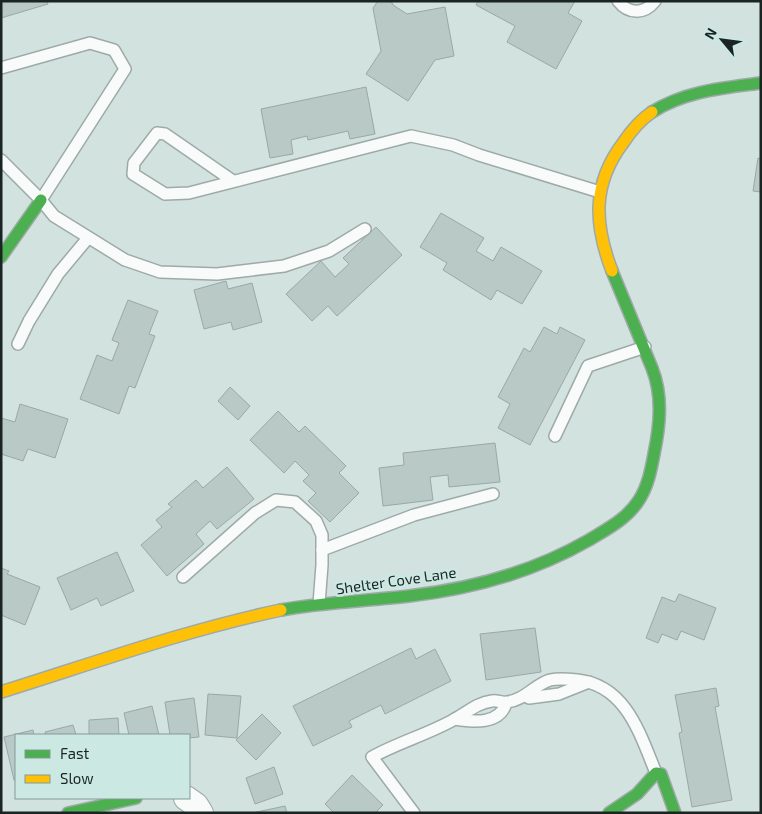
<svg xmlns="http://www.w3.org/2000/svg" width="762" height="814" font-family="'Exo 2',sans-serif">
	<rect width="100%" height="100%" fill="#d1e2df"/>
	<g fill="#b8c9c6" stroke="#9ba8a6">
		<polygon points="1,1 47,1 48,4 1,18"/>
		<polygon points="378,1 391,1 393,5 407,14 445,7 454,56 435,60 408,101 366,74 381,51 373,8"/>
		<polygon points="478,1 575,1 568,13 582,21 556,69 507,42 515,26 476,5"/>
		<polygon points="366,87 375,134 350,139 348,131 308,140 307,136 291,140 293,154 270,158 261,109"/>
		<polygon points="758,158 761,159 761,192 753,191"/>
		<polygon points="441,213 484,238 476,251 493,261 501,247 542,271 522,304 497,290 491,300 443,270 447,263 420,247"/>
		<polygon points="376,227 402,255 337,316 328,306 312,321 286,294 321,261 335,277 349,264 343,258"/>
		<polygon points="226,281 228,289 252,283 262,322 233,330 231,322 204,329 194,290"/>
		<polygon points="128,300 158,311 149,334 155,336 135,388 129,386 119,414 80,399 97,355 112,361 119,343 112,340"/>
		<polygon points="544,327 557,334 560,327 585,340 530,445 498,428 510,404 498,397 524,348 530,352"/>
		<polygon points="230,387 250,406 238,420 218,401"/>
		<polygon points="20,404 68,419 55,458 28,449 23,461 1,454 1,418 15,422"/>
		<polygon points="278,411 299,432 305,426 346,466 339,473 359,493 330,522 308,501 316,493 303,481 309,475 295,461 284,473 250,440"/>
		<polygon points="495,443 500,482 449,487 448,475 430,477 433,500 383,506 379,468 404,465 403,453"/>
		<polygon points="227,467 254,499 217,529 210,521 196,534 204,544 167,576 141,545 162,527 156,520 172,507 168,504 196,480 203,488"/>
		<polygon points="117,552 134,591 101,606 97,598 71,610 57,578"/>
		<polygon points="1,568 9,571 7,574 40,587 25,625 1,615"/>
		<polygon points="679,594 716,608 704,640 681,631 677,640 662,634 658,643 646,638 662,597 675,602"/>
		<polygon points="535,628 541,672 486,680 480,634"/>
		<polygon points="411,648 416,659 435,649 451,681 385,714 381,705 349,721 352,727 313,746 293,706"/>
		<polygon points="716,688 719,706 715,707 732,800 692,807 679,733 682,732 675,695"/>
		<polygon points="208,694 241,696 237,738 205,735"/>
		<polygon points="194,698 199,737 189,738 189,735 170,735 165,702"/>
		<polygon points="152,706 159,735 129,735 124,713"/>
		<polygon points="262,714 281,733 256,760 236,740"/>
		<polygon points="118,718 119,735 89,735 89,720"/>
		<polygon points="73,725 76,735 46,735 45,732"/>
		<polygon points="33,730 34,735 16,735 16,780 14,780 4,737"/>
		<polygon points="274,767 283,794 255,804 246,778"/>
		<polygon points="352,775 383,805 377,811 379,813 334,813 325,804"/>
		<polygon points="285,806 287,813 252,813"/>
	</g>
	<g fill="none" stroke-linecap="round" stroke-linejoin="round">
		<defs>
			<g id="lane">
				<path d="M618 1C628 14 644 15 655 1"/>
				<polyline points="1,68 90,43 114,50 125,69 41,200"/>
				<polyline points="1,160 41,200 54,216 125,260 160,272 217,274 284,266 329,251 365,229"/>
				<polyline points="233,181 165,134 157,133 134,163 133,174 165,194 189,193 411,136 453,145 479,155 600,192"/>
				<polyline points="18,344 29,321 58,274 88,238"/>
				<polyline points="555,436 588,366 645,347"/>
				<polyline points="322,550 414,515 493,494"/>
				<polyline points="183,577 255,513 276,500 295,502 316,521 322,535 322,565 319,604"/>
				<polyline points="526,696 529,698 559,694 589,682"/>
				<path d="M455 719C473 722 500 725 506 703"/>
				<path d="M414 813 372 757C399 742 429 734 455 719 468 712 477 703 492 701 497 700 502 703 507 702 525 700 534 685 550 680 559 678 568 679 577 680 626 685 640 734 656 773"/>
			</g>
			<polyline id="street" points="186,798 196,805 201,813"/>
			<g id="fast">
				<path d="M652 112C685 91 723 88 761 83"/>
				<polyline points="1,257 41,200"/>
				<path d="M281 610C323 602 367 601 409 596 471 589 535 571 589 540 607 529 627 519 639 500 648 486 651 470 654 454 660 425 663 396 652 368L612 271"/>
				<polyline points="68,813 136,798"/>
				<polyline points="609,813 637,794 656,773 661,774 675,813"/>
			</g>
			<g id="slow">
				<path d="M612 271C594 224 592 184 623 143 631 131 640 120 652 112"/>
				<path d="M1 692C94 663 186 630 281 610"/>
			</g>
		</defs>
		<use href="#lane" stroke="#9eaaa8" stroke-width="14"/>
		<use href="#street" stroke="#9eaaa8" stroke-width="26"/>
		<use href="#fast" stroke="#9eaaa8" stroke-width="14"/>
		<use href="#slow" stroke="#9eaaa8" stroke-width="14"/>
		<use href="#lane" stroke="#f8fbfa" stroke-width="11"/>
		<use href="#street" stroke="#f8fbfa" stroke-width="24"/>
		<use href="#fast" stroke="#4caf50" stroke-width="11"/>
		<use href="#slow" stroke="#ffc107" stroke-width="11"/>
	</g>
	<g text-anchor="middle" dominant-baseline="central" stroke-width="5" stroke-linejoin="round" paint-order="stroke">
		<g font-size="15" fill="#1a2523" stroke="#cbe8e3">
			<text transform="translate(396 580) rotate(-8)">Shelter Cove Lane</text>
		</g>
	</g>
	<rect width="762" height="814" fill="none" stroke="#1a2523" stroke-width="5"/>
	<rect x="15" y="734" width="175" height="65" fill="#cbe8e3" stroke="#849a96"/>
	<rect x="25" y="750" width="25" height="8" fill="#4caf50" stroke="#849a96"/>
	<text x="60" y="759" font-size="15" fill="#1a2523">Fast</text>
	<rect x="25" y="775" width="25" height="8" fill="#ffc107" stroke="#849a96"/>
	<text x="60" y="784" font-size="15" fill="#1a2523">Slow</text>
	<g transform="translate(722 40) rotate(299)" stroke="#cbe8e3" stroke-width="4" paint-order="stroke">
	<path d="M0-4L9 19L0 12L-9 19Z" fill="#1a2523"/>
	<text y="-8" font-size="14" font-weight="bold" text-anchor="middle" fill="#1a2523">N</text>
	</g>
</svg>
